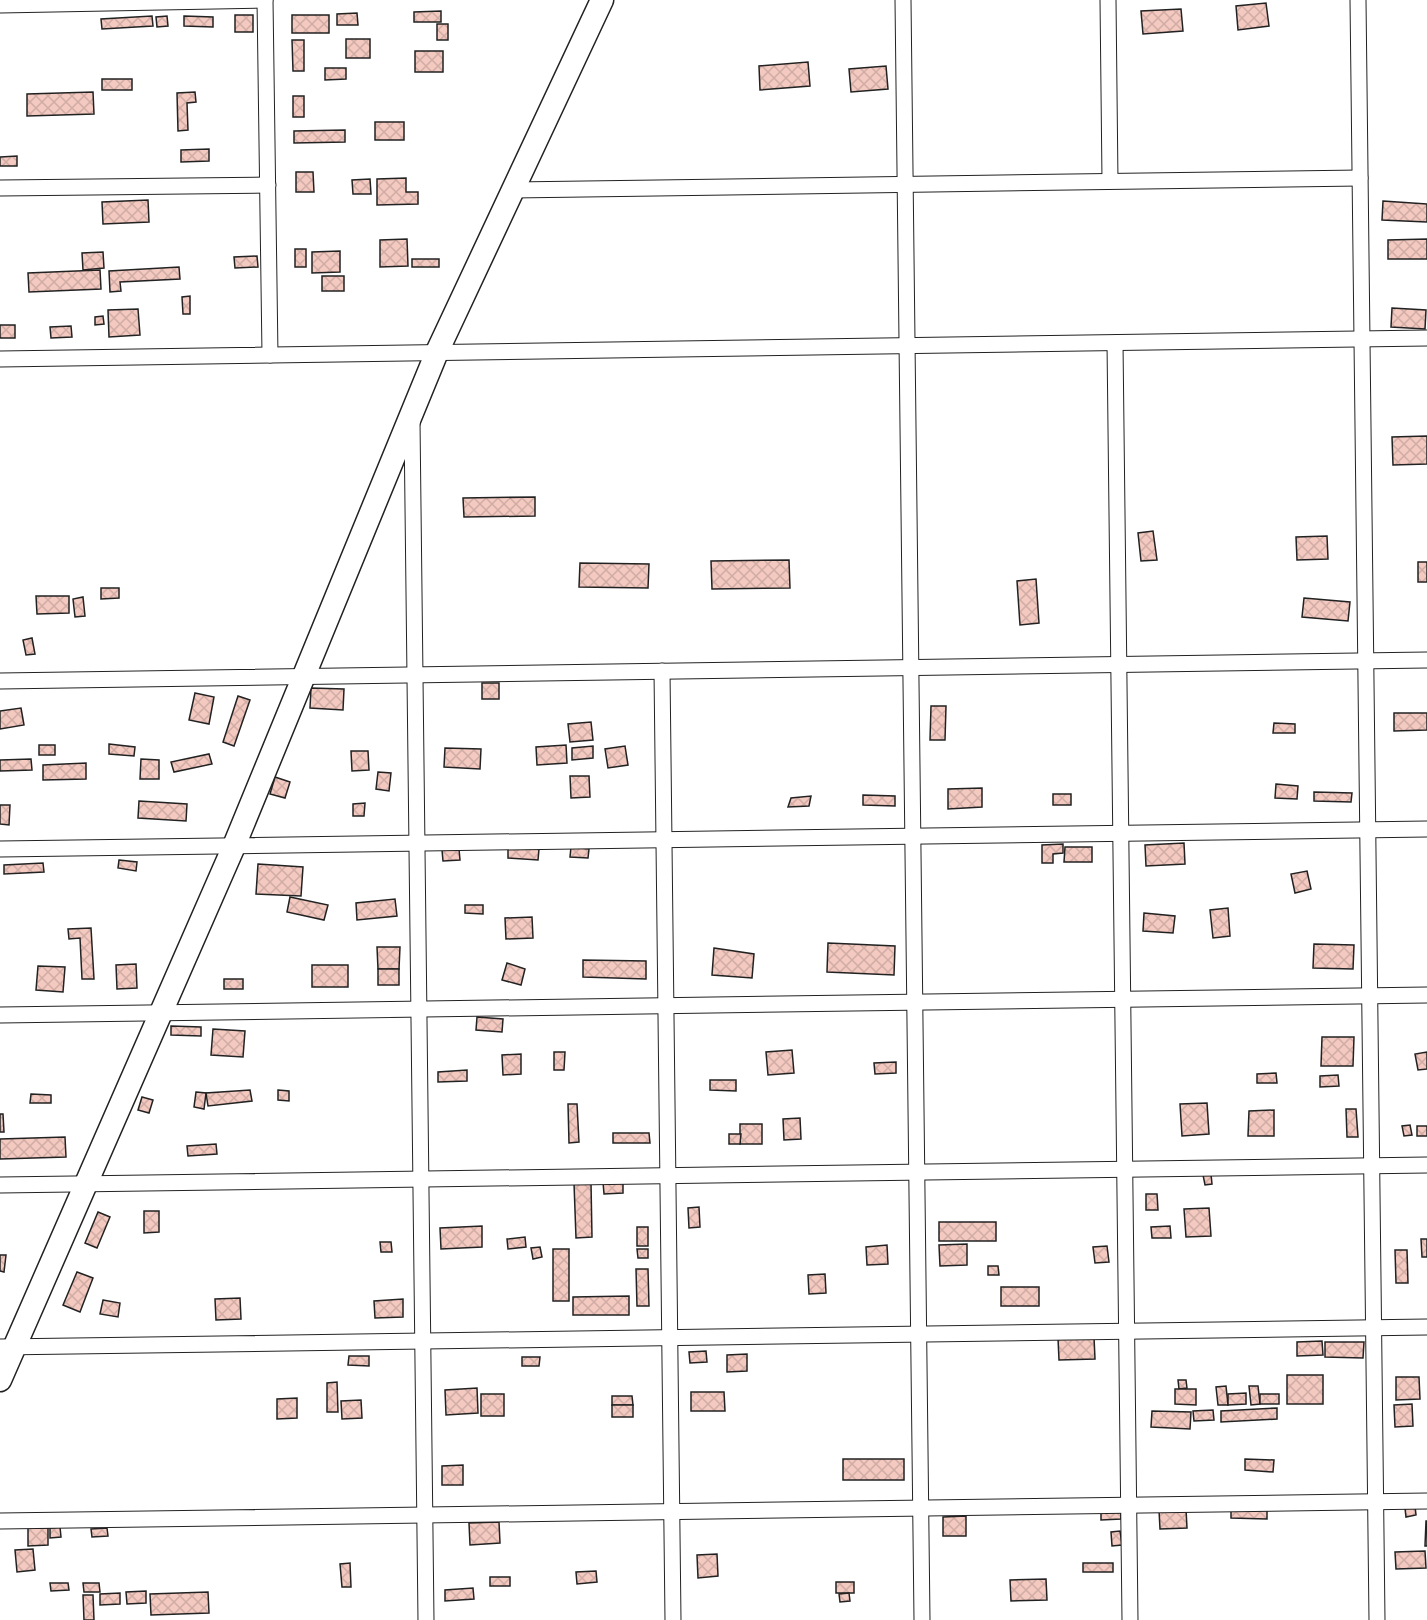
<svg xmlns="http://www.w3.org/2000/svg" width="1427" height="1620" font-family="'Exo 2',sans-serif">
	<defs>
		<pattern id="building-cross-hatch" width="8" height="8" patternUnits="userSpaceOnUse" patternTransform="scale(1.5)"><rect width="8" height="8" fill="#f3c9c0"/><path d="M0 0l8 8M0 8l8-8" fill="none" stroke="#d0aca5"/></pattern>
	</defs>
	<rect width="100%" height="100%" fill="#fff"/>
	<g fill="url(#building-cross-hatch)" stroke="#222" stroke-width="1.5">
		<polygon points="1266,3 1269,26 1238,30 1236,6"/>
		<polygon points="1181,9 1183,31 1143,34 1141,11"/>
		<polygon points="441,11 441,22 414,22 414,12"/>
		<polygon points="357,13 358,25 337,25 337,14"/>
		<rect x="235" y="15" width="18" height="17"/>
		<rect x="292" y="15" width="37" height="18"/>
		<polygon points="152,16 153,26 102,29 101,19"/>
		<polygon points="167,16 168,26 157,27 156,17"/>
		<polygon points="184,16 213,17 213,27 184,26"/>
		<rect x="437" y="24" width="11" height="16"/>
		<rect x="346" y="39" width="24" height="19"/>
		<polygon points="292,40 304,40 304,71 293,71"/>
		<rect x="415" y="51" width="28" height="21"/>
		<polygon points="808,62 810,86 760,90 759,66"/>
		<polygon points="886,66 888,89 851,92 849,69"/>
		<polygon points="325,68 346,68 346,79 325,80"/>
		<rect x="102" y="79" width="30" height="11"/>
		<polygon points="93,92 94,114 27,116 27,94"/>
		<polygon points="195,92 196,102 187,103 188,130 178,131 177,93"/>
		<rect x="293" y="96" width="11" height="21"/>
		<rect x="375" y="122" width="29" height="18"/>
		<polygon points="345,130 345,142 294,143 294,131"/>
		<polygon points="209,149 209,161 181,162 181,150"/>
		<polygon points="17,156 17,166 0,166 0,157"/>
		<polygon points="296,172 313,172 314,192 296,192"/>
		<polygon points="406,178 406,192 418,192 418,204 377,205 377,179"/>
		<polygon points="370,179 371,194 353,194 352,180"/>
		<polygon points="148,200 149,222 103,224 102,202"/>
		<polygon points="1383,201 1427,204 1427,222 1382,220"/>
		<polygon points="407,239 408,266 380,267 380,240"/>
		<polygon points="1427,239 1427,259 1388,259 1388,240"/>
		<rect x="295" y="249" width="11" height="18"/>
		<polygon points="340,251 340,272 312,273 312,252"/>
		<polygon points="103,252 104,268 83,270 82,253"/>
		<polygon points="257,256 258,267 235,268 234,257"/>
		<rect x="412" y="259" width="27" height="8"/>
		<polygon points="179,267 180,279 120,282 121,291 110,292 109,271"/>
		<polygon points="100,270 101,289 29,292 28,273"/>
		<rect x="322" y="276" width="22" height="15"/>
		<polygon points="190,296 190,314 183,314 182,297"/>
		<polygon points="1392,308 1426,310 1425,329 1391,327"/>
		<polygon points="138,309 140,335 109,337 108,310"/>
		<polygon points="103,316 104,324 95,325 95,317"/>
		<rect x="0" y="325" width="15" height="13"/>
		<polygon points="71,326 72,337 51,338 50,327"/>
		<polygon points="1427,436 1427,464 1393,465 1392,437"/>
		<polygon points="535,497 535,516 464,517 463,498"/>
		<polygon points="1153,531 1157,560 1141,561 1138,533"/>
		<polygon points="1327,536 1328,559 1297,560 1296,537"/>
		<polygon points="789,560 790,588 712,589 711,561"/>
		<rect x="1418" y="562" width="9" height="20"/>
		<polygon points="580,563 649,564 648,588 579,587"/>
		<polygon points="1036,579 1039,623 1020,625 1017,581"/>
		<polygon points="101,588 119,588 119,598 101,599"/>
		<polygon points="36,596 69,596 69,613 37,614"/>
		<polygon points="83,597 85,616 75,617 73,599"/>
		<polygon points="1304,598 1350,602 1348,621 1302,617"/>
		<polygon points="32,638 35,654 26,655 23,640"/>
		<rect x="482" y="683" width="17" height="16"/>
		<polygon points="311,688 344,689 343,710 310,708"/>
		<polygon points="195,693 214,697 209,724 189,720"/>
		<polygon points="238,696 250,700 234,746 223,742"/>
		<polygon points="931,706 946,706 945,740 930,740"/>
		<polygon points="21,708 24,725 0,729 0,711"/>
		<polygon points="1394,713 1427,713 1427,730 1394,731"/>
		<polygon points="591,722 593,740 570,742 568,724"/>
		<polygon points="1274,723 1295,724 1295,733 1273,733"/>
		<polygon points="109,744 135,747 134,756 109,754"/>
		<rect x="39" y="745" width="16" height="10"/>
		<polygon points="566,745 567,763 537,765 536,747"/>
		<polygon points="593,746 593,758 572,760 572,748"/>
		<polygon points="625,746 628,765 608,768 605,749"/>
		<polygon points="445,748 481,749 480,769 444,767"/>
		<polygon points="351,751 368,751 369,770 352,771"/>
		<polygon points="209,754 212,764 174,772 171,762"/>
		<polygon points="31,759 32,770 0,771 0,760"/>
		<polygon points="141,759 159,760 159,779 140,779"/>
		<polygon points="86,763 86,779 43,780 43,765"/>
		<polygon points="378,772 391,773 389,791 376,789"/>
		<polygon points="570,776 589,776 590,797 571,798"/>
		<polygon points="275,777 290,782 285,798 270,794"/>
		<polygon points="1276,784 1298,786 1297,799 1275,798"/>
		<polygon points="982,788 982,807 948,809 948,789"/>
		<polygon points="1314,792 1352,793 1351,802 1314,801"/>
		<rect x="1053" y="794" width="18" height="11"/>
		<polygon points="863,795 895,796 895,806 863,805"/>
		<polygon points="811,796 809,806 788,807 791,798"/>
		<polygon points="139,801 187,804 186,821 138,818"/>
		<polygon points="365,803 364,816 353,816 353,804"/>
		<polygon points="0,805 10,805 9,825 0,824"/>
		<polygon points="1184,843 1185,864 1146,866 1145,845"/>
		<polygon points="1063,844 1063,853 1053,854 1053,863 1042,863 1042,845"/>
		<polygon points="508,847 539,849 538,860 508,858"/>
		<polygon points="571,847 589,849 588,858 570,857"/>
		<polygon points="1065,847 1092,847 1092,862 1064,862"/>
		<polygon points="459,849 460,860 443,861 442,850"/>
		<polygon points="119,860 137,862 136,871 118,868"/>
		<polygon points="43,863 44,872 4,874 4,865"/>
		<polygon points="258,864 303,867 301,896 256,894"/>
		<polygon points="1307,871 1311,889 1295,893 1291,874"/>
		<polygon points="290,897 328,905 324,920 287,912"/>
		<polygon points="395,899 397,916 357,920 356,903"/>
		<polygon points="465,905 483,905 483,914 465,913"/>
		<polygon points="1228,908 1230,936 1213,938 1210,910"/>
		<polygon points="1144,913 1175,916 1173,933 1143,931"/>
		<polygon points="532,917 533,938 506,939 505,918"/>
		<polygon points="91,928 94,979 82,979 80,938 69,939 68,929"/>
		<polygon points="828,943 895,946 894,975 827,972"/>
		<polygon points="1314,944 1354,945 1353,969 1313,968"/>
		<polygon points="377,947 400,947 399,969 378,969"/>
		<polygon points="714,948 754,954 752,978 712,975"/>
		<polygon points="583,960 646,961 646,979 583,977"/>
		<polygon points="507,963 525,969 521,985 502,980"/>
		<polygon points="136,964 137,988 117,989 116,965"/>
		<rect x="312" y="965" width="36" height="22"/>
		<polygon points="38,966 65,967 63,992 36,990"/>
		<rect x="378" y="969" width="21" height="16"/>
		<rect x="224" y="979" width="19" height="10"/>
		<polygon points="477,1017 503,1019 502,1032 476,1030"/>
		<polygon points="171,1026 201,1027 201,1036 171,1035"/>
		<polygon points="213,1029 245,1031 243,1057 211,1055"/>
		<polygon points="1322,1037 1354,1037 1353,1066 1321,1066"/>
		<polygon points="792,1050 794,1073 768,1075 766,1052"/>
		<polygon points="554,1052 565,1052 564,1070 554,1070"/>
		<polygon points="1427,1052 1427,1069 1418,1070 1415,1054"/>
		<polygon points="521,1054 521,1074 503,1075 502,1055"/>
		<polygon points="896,1062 896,1073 875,1074 874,1063"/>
		<polygon points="467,1070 467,1081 438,1082 438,1072"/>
		<polygon points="1276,1073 1277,1083 1257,1083 1257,1074"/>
		<polygon points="1338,1075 1339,1086 1320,1087 1320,1076"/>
		<polygon points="710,1080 736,1080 736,1091 710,1090"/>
		<polygon points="250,1090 252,1101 208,1106 206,1093"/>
		<polygon points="278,1090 289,1091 289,1101 278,1100"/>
		<polygon points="196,1092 206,1093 204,1109 194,1107"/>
		<polygon points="31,1094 51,1095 51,1103 30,1103"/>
		<polygon points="142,1097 153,1100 149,1113 138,1110"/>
		<polygon points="1207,1103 1209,1134 1182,1136 1180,1104"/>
		<polygon points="568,1104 577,1104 579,1142 569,1143"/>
		<polygon points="1346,1109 1356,1109 1358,1137 1347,1137"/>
		<polygon points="1274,1110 1274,1136 1248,1136 1249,1111"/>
		<polygon points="0,1114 3,1114 4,1132 0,1132"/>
		<polygon points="800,1118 801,1139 784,1140 783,1119"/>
		<rect x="740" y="1124" width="22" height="20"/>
		<polygon points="1410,1125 1412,1135 1404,1136 1402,1126"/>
		<rect x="1417" y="1126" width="10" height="10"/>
		<polygon points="613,1133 649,1133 650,1143 613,1143"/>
		<polygon points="729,1134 741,1134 740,1144 729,1144"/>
		<polygon points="65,1137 66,1157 0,1159 0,1139"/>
		<polygon points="216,1144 217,1154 188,1156 187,1146"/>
		<polygon points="1211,1174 1212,1184 1205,1185 1203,1175"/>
		<polygon points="623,1181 623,1193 604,1194 603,1182"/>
		<polygon points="574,1183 591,1183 592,1237 576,1238"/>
		<polygon points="1146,1194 1157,1194 1158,1210 1146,1210"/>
		<polygon points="699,1207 700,1227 689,1228 688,1208"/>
		<polygon points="1209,1208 1211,1236 1186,1237 1184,1209"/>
		<polygon points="144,1211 159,1211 159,1232 144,1233"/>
		<polygon points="98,1212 110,1217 97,1248 85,1243"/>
		<rect x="939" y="1222" width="57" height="19"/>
		<polygon points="482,1226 482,1247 441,1249 440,1228"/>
		<polygon points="1170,1226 1171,1238 1152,1238 1151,1227"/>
		<rect x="637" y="1227" width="11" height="19"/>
		<polygon points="525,1237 526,1247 508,1249 507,1239"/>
		<polygon points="1421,1239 1427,1239 1427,1257 1422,1257"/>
		<polygon points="380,1242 391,1242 392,1252 381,1252"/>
		<polygon points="967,1244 967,1265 940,1266 939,1245"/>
		<polygon points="887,1245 888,1264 867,1265 866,1247"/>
		<polygon points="1107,1246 1109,1262 1095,1263 1093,1247"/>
		<polygon points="540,1247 542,1257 533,1259 531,1248"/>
		<rect x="553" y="1249" width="16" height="52"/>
		<polygon points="637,1249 648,1249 648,1258 638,1258"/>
		<polygon points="1395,1250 1407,1250 1408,1283 1396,1283"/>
		<polygon points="0,1255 6,1255 4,1272 0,1271"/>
		<polygon points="988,1266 998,1266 999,1275 988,1275"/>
		<polygon points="636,1269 648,1269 649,1306 637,1306"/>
		<polygon points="77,1272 93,1278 80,1312 63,1305"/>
		<polygon points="825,1274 826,1293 809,1294 808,1275"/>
		<rect x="1001" y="1287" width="38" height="19"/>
		<polygon points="629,1296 629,1315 573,1315 573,1297"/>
		<polygon points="240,1298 241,1319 216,1320 215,1299"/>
		<polygon points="403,1299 403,1317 375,1318 374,1301"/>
		<polygon points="103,1300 120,1303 118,1317 100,1314"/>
		<polygon points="1094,1337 1095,1359 1059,1360 1058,1338"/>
		<polygon points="1322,1341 1323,1355 1297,1356 1297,1342"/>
		<polygon points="1325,1342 1364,1342 1363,1358 1325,1357"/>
		<polygon points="706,1351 707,1362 690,1363 689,1352"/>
		<polygon points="747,1354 747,1371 727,1372 727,1355"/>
		<polygon points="349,1356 369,1356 369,1366 348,1365"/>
		<polygon points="522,1357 540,1357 539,1366 522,1366"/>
		<rect x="1287" y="1375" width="36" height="29"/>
		<polygon points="1396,1377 1419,1377 1420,1399 1396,1400"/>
		<polygon points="1178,1380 1186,1380 1187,1388 1179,1389"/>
		<polygon points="337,1382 338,1412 327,1412 327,1383"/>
		<polygon points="1226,1386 1228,1405 1218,1405 1216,1387"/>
		<polygon points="1249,1386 1258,1386 1260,1404 1251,1405"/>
		<polygon points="477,1388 478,1413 446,1415 445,1390"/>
		<polygon points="1175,1389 1196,1389 1196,1405 1175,1404"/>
		<polygon points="691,1392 724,1392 725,1411 691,1411"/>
		<polygon points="1246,1393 1246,1404 1228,1405 1228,1394"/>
		<rect x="481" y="1394" width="23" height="22"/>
		<rect x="1260" y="1394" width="19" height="10"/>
		<polygon points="612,1396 632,1396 633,1405 612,1405"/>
		<polygon points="297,1398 297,1418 277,1419 277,1399"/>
		<polygon points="361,1400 362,1418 342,1419 341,1401"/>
		<polygon points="1412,1404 1413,1426 1395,1427 1394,1405"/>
		<rect x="612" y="1405" width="21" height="12"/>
		<polygon points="1277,1408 1277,1419 1221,1422 1221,1411"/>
		<polygon points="1213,1410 1214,1420 1194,1421 1193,1411"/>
		<polygon points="1152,1411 1191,1412 1190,1429 1151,1427"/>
		<rect x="843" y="1459" width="61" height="21"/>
		<polygon points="1245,1459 1274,1460 1273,1472 1245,1470"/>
		<polygon points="463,1465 463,1485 442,1485 442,1466"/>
		<polygon points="1415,1506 1416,1515 1406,1517 1405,1508"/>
		<polygon points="1231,1507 1267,1508 1267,1519 1231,1518"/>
		<polygon points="1186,1509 1187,1528 1160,1529 1159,1510"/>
		<polygon points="1101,1510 1121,1510 1121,1519 1101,1520"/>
		<polygon points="966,1516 966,1536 943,1536 943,1517"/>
		<polygon points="1426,1521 1427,1521 1427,1546 1425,1546"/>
		<polygon points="499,1522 500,1543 470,1545 469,1523"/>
		<polygon points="60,1527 61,1537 50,1538 50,1528"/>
		<polygon points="28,1528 48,1528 48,1545 28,1546"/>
		<polygon points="107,1528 108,1536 92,1537 91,1529"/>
		<polygon points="1120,1531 1122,1545 1112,1546 1111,1532"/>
		<polygon points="33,1549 35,1570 17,1572 15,1550"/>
		<polygon points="1425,1551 1426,1568 1396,1569 1395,1552"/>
		<polygon points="717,1554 718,1576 698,1578 697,1555"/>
		<polygon points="350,1563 351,1587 342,1587 340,1564"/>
		<rect x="1083" y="1563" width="30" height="9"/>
		<polygon points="596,1571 597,1582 577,1584 576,1572"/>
		<rect x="490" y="1577" width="20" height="9"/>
		<polygon points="1046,1579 1047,1600 1011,1601 1010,1580"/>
		<rect x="836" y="1582" width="18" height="11"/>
		<polygon points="50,1583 68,1583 69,1590 51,1591"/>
		<polygon points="83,1583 99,1583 100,1592 84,1592"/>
		<polygon points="473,1588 474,1599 445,1601 445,1590"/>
		<polygon points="146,1591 146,1603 127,1604 126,1592"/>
		<polygon points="208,1592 209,1613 151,1615 150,1594"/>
		<polygon points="120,1593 120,1604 100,1605 100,1594"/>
		<polygon points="849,1593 850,1601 840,1602 839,1594"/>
		<polygon points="83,1595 93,1595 94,1620 84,1620"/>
	</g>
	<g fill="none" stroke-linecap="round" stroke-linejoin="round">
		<defs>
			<g id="street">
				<polyline points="265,0 270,355"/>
				<polyline points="903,0 922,1620"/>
				<polyline points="1108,0 1110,181"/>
				<polyline points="1358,0 1377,1620"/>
				<polyline points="0,5 265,0"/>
				<polyline points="0,188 268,185"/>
				<polyline points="513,190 1360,178"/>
				<polyline points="1115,343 1130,1620"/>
				<polyline points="0,359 1427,338"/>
				<polyline points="412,421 426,1620"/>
				<polyline points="662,671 673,1620"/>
				<polyline points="0,681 1427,660"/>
				<polyline points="0,849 1427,829"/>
				<polyline points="0,1015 1427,995"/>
				<polyline points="0,1185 1427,1165"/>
				<polyline points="0,1347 1427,1327"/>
				<polyline points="0,1521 1427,1501"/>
			</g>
			<polyline id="secondary" points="0,1380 234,846 437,352 602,0"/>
		</defs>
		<use href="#street" stroke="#222" stroke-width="17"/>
		<use href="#secondary" stroke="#222" stroke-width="25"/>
		<use href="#street" stroke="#fff" stroke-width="15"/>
		<use href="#secondary" stroke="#fff" stroke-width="22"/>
	</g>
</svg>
